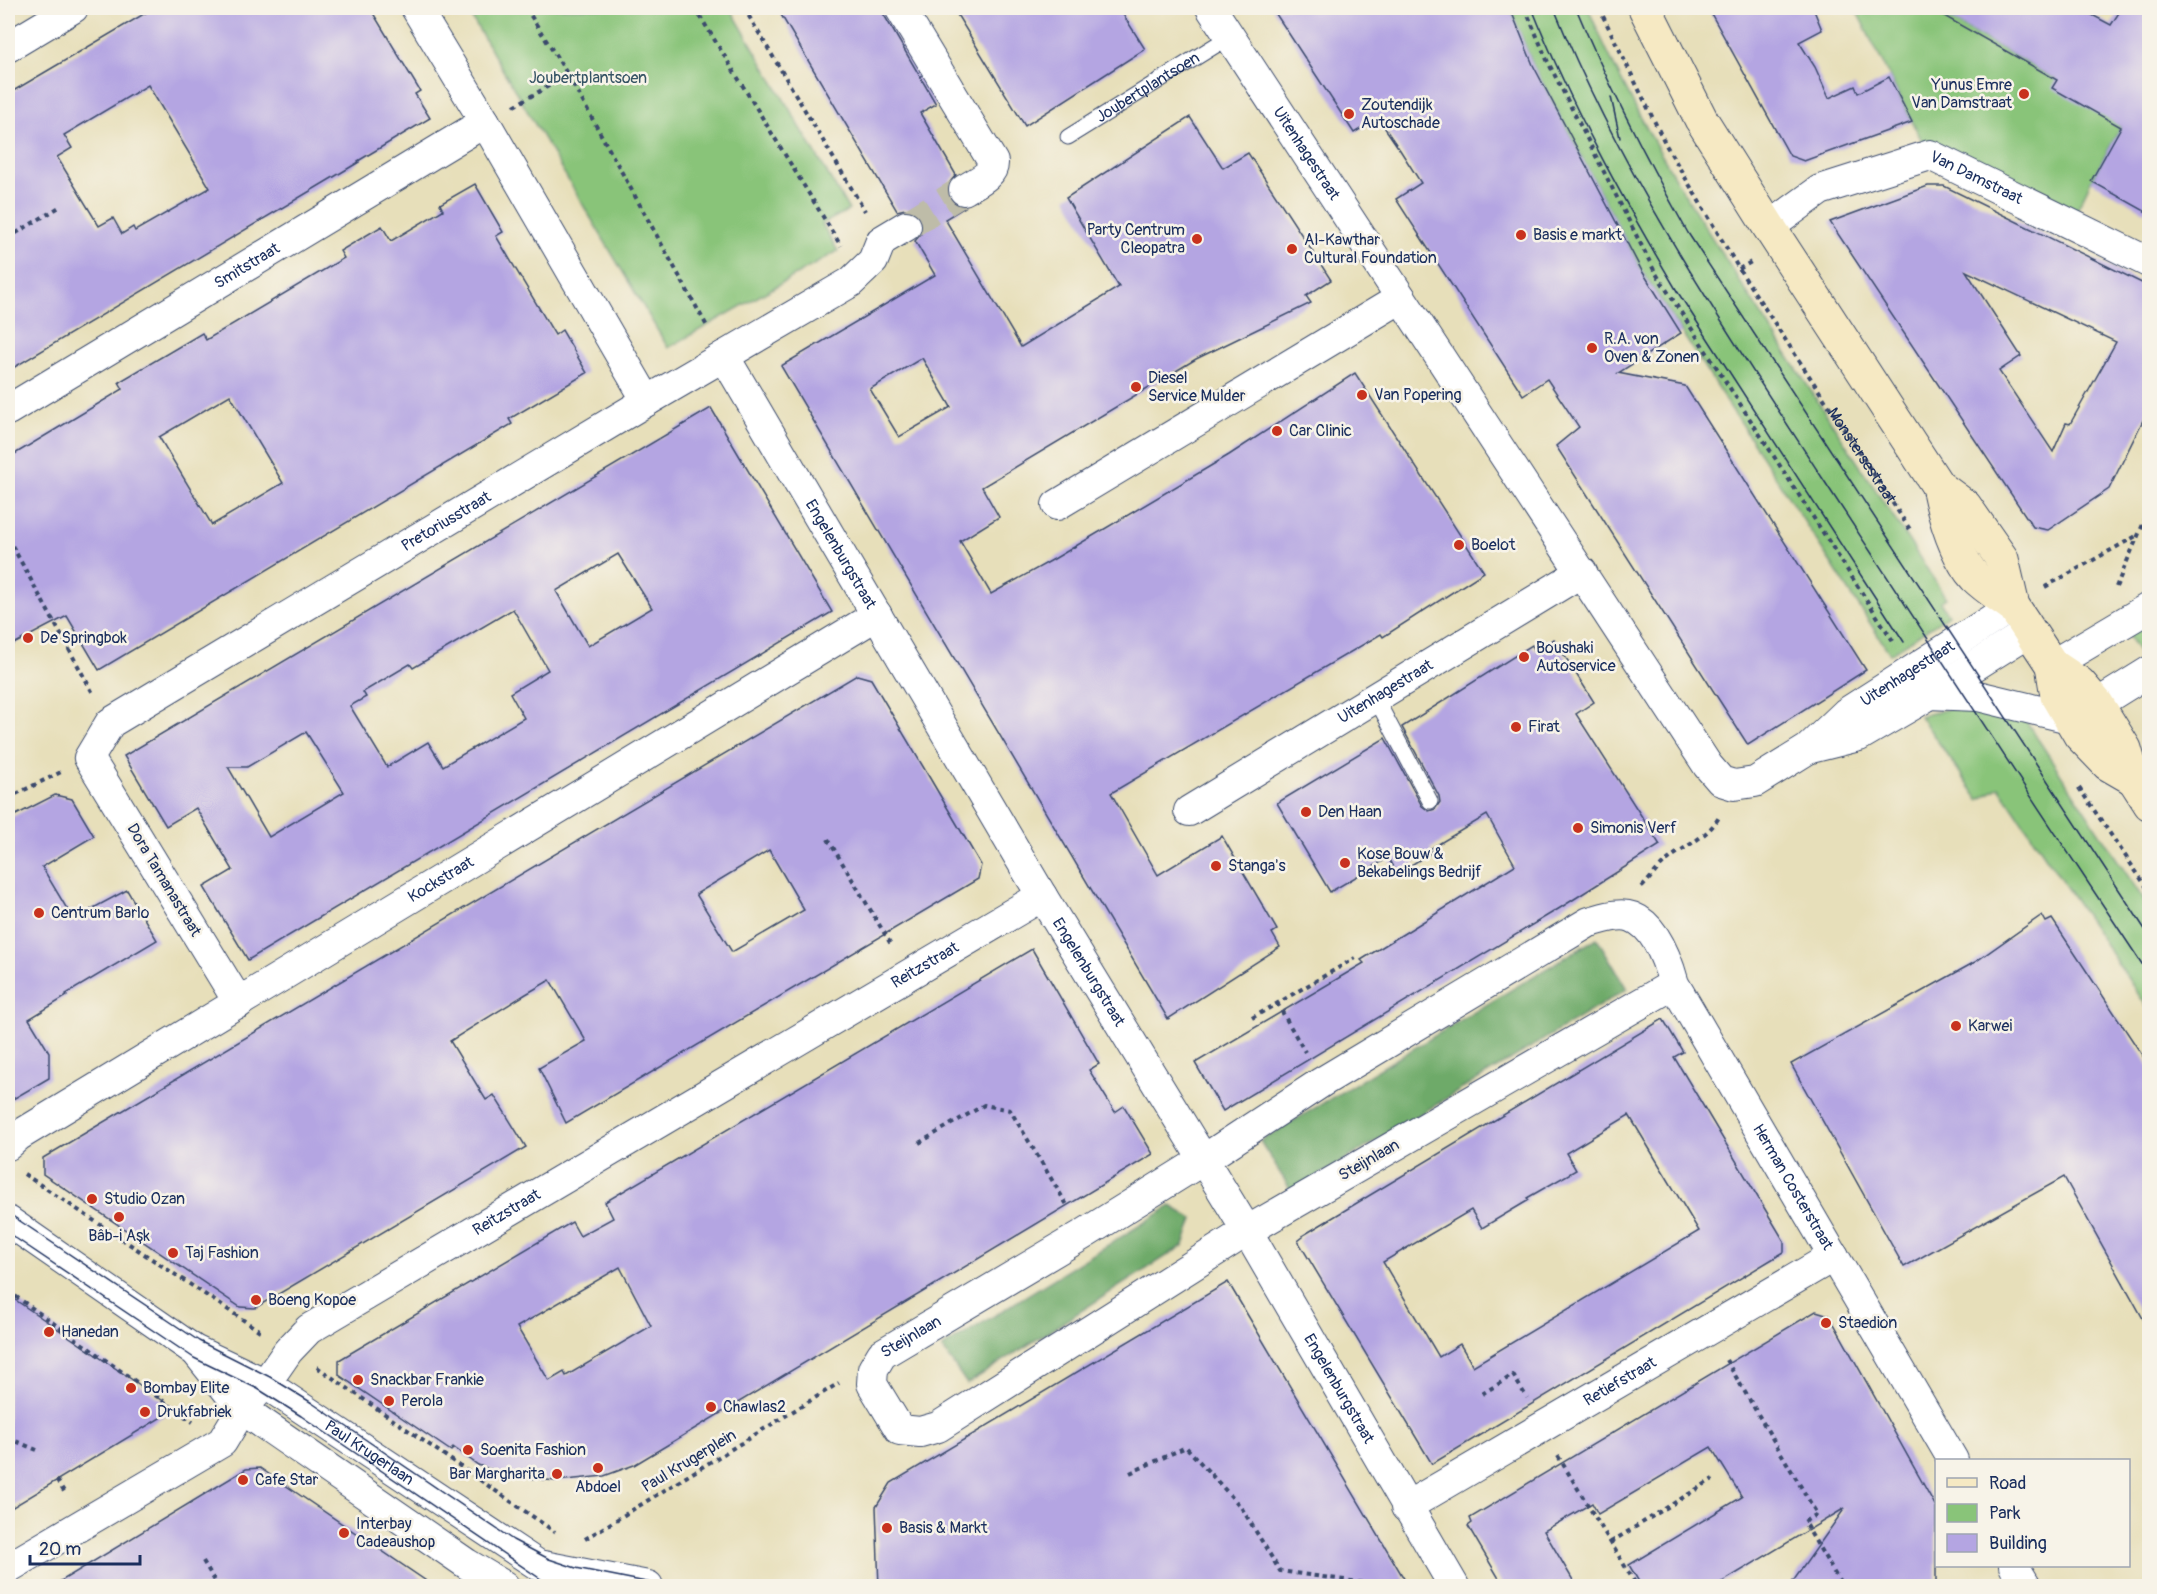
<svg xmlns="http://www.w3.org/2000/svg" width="2157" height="1594" font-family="Pangolin,sans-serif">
	<rect width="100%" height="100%" fill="#f7f3e8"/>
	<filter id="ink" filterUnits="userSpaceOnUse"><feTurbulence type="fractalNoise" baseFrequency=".0167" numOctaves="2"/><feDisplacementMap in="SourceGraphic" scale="12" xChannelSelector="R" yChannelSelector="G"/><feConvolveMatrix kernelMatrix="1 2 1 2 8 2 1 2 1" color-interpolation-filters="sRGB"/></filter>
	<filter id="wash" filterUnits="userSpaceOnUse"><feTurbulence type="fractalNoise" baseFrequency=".008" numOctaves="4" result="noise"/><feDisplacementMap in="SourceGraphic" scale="24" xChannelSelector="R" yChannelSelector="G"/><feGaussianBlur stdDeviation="1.35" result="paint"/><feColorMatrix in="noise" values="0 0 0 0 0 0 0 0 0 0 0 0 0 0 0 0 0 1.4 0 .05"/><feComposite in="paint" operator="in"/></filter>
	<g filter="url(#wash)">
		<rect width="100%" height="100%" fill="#e7dfba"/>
		<g fill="#89c479" stroke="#527a6c" stroke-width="1.5">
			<polygon points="466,8 730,8 849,210 822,224 838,251 668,348"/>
			<path d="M1510 8H1588C1636 123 1704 227 1772 331 1830 420 1888 509 1946 598L1940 602 1948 615 1890 654 1642 271 1533 65Z"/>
			<polygon points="1855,8 1907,8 1913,11 1915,8 1930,8 2057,80 2121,127 2091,181 2070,224 1929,155"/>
			<polygon points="2149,619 2149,656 2144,660 2127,634"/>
			<polygon points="1960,706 2026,721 2149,908 2149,1010 1999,787 1979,800 1920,716"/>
		</g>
		<g fill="#6eaa69" stroke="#446c64" stroke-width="1.5">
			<polygon points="1597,938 1627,989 1292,1192 1260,1141"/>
			<polygon points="1171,1206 1193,1219 1184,1245 967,1384 942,1348"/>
		</g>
		<g id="blocks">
			<g fill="#b4a5e2" fill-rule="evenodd">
				<path d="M154 8H370L420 91 415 94 430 118 358 161 359 162 8 371V94ZM148 85 210 188 135 231 133 227 122 234 113 218 99 226 57 157 72 148 64 135Z"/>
				<path d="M777 8H880L936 104 920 113 956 175 949 183 947 191 949 199 956 205 965 207 945 219 1021 347 1119 287 1066 198 1190 117 1223 168 1248 153 1331 280 1306 296 1311 303 1196 359 982 487 999 517 960 541 991 594 1054 559 1229 455 1355 373 1484 572 1383 637 1381 634 1111 793 1158 875 1222 836 1277 930 1272 933 1280 947 1168 1019 781 366 935 275 915 241 921 234 923 225 921 218 914 211 905 209 897 211ZM922 358 951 407 899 437 870 389Z"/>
				<polygon points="953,8 1119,8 1145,49 1025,126"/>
				<polygon points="1272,8 1510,8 1533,65 1642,271 1681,333 1618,373 1685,386 1866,670 1748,745 1556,446 1579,427 1547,379 1523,395 1396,199 1421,183 1400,150 1378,118 1354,133"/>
				<polygon points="1708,8 1813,8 1822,30 1799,42 1815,67 1829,98 1855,86 1858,93 1889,77 1912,122 1804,161 1790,156"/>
				<polygon points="1930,8 2079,8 2111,25 2122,8 2150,8 2150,214 2091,181 2121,127 2052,88 2057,80"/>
				<path d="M475 184 503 232 496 236 555 335 562 330 587 373 509 419 512 424 99 670 67 616 8 647V458L123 389 119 382 202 333 206 340 344 258 340 251 382 226 391 241 443 210 440 204ZM230 395 283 483 212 525 159 437Z"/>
				<path d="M1928 186H1944L2150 287V406L2109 489 2048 530 2033 527 1830 222ZM1966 271 2116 342 2070 424 2066 423 2053 452 1999 371 2021 356Z"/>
				<path d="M711 408 832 612 248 960 204 887 233 870 196 808 166 826 124 756ZM618 554 652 608 588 646 556 591ZM513 609 548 670 510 693 524 718 443 766 428 742 387 767 350 706 366 697 363 692 410 664 413 668ZM306 732 344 792 269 837 228 767H247Z"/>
				<polygon points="1554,639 1594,702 1576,714 1660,845 1560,908 1223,1111 1195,1063 1364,963 1361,960 1515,865 1487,815 1430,849 1432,852 1397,874 1388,858 1330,892 1277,803 1385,738 1422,806 1429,811 1435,809 1440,802 1439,796 1402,727 1532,645 1535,651"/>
				<path d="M857 675 871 679 928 775 981 865 978 879 566 1123 539 1068 586 1041 550 980 526 994 450 1041 486 1100 494 1095 526 1147 255 1308 240 1307 43 1174V1158ZM769 850 804 910 732 952 696 894Z"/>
				<polygon points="55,795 72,799 94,836 42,867 73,919 127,890 157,940 66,994 67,996 29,1019 49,1052 49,1078 8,1102 8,819"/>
				<polygon points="2042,915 2046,922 2052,919 2150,1067 2150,1331 2064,1177 1904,1267 1791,1064 1975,962"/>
				<path d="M1032 949 1099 1064 1089 1070 1115 1112 1124 1106 1153 1154 634 1465 604 1476 556 1481 509 1476 478 1465 453 1447 451 1451 339 1375V1360L572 1222 580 1236 613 1218 605 1202ZM620 1267 651 1326 566 1376 564 1372 549 1381 517 1327Z"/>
				<path d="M1663 1019 1683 1052 1674 1057 1784 1241V1252L1432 1464 1298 1241 1303 1237 1302 1236ZM1629 1115 1699 1231 1473 1366 1460 1344 1439 1357 1383 1262 1471 1210 1482 1228 1529 1200 1527 1198 1576 1170 1566 1153Z"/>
				<polygon points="1228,1282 1409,1587 879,1587 876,1507 891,1483"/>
				<polygon points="8,1295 175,1409 8,1510"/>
				<polygon points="1816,1311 1829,1315 1936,1507 1936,1587 1789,1587 1845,1508 1714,1587 1642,1587 1629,1565 1742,1497 1711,1447 1598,1514 1592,1503 1544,1531 1577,1587 1504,1587 1468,1526 1472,1523 1470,1518"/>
				<polygon points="260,1468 435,1587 51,1587 246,1469"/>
			</g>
		</g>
	</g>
	<g filter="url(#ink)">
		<use href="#blocks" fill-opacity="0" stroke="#3a496c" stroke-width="1.5"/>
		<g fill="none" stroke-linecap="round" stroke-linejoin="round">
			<polyline stroke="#bebca8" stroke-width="30" stroke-dasharray="30 15" stroke-linecap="butt" points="906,226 964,190"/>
			<defs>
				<g id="lane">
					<path id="s2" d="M1068 137 1229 37"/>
					<polyline points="1375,697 1430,801"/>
				</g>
				<g id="street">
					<polyline points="416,8 485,122 647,401"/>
					<path d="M900 8 993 162C994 176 974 183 964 190"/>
					<path id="s3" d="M1211 8 1708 766 1721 781 1734 785 1755 782 1808 749 1846 713 2013 606"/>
					<polyline points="8,47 73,8"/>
					<path id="s4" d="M1769 227 1820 190 1930 155 2150 263"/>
					<path id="s5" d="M724 356 1042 896 1247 1231 1454 1586"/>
					<path id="s6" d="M8 410 485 122"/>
					<polyline points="1057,505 1401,298"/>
					<polyline points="2052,665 2150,607"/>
					<polyline points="1928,694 1978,696 2069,718"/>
					<polyline points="2097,704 2150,671"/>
					<polyline points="1811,748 1859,736 1914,704 2030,631"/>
					<path id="s7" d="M1189 811 1582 572"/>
					<path id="s8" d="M1674 984 1247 1231 938 1427 920 1432 900 1430 872 1384 873 1369 882 1354 1084 1234 1203 1160 1322 1082 1589 922C1602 919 1619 912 1632 917 1656 926 1668 962 1674 984L1953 1460"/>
					<path id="s9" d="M239 1003 89 758 110 723 647 401 851 282 873 261 881 241 906 226"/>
					<path id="s10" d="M8 1145 18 1136 877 615"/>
					<path id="s11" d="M8 1221 194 1350 264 1383 538 1565 648 1586"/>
					<polyline points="198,1354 242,1409 467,1564 504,1586"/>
					<path id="s12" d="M1406 1507 1834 1256"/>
					<polyline points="2014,1566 2026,1586"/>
					<path id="s13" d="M8 1568 222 1442 242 1409 270 1377 288 1351 309 1329 1042 896"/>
				</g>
				<g id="secondary">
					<polyline points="1645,8 1701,119 1769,227 1938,486 1965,506 2002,559 2013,606 2052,665 2079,683 2097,704 2125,749 2134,779 2150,804"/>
					<path d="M1938 486C1944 515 1955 555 1975 577 1986 588 2001 597 2013 606"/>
					<polyline points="2052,665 2057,696 2080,735 2108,764 2134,779"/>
				</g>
			</defs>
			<use href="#lane" stroke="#3a496c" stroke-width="17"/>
			<use href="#street" stroke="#3a496c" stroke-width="32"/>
			<use href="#secondary" stroke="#3a496c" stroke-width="35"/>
			<g stroke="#3a496c" stroke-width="4" stroke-dasharray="4.5 4.5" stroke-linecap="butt">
				<polyline points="526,8 568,75 708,328"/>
				<polyline points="695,8 841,246"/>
				<polyline points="744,8 865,211"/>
				<polyline points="1525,8 1547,60 1655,272 1895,644"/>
				<path id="s1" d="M1599 8 1666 145 1739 269 1911 531"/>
				<polyline points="514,106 568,75"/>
				<polyline points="8,238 61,206"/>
				<polyline points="1739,269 1751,262"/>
				<polyline points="8,538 94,695"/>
				<polyline points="2045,587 2138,535"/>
				<polyline points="2116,587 2150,508"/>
				<polyline points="2079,788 2150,892"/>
				<polyline points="8,798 61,772"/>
				<polyline points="828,839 892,946"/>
				<path d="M1642 887C1651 878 1659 866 1669 859 1686 845 1710 836 1720 815"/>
				<polyline points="1277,1003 1305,1052"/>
				<polyline points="1252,1018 1355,958"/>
				<polyline points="919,1143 984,1105 1010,1110 1067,1205"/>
				<polyline points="24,1174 260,1331"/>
				<polyline points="8,1291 193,1422"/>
				<polyline points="1726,1360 1817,1514 1804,1522 1842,1586"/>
				<polyline points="317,1367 555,1532"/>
				<polyline points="1482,1394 1513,1375 1527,1398"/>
				<polyline points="8,1438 37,1450"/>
				<polyline points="1558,1456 1637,1586"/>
				<polyline points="1130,1473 1186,1447 1241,1507 1280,1571 1387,1586"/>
				<polyline points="57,1480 66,1495"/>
				<polyline points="585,1539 839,1383"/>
				<polyline points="1611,1542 1713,1479"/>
				<polyline points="203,1561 218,1586"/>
				<polyline points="829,1586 831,1579"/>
			</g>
			<use href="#lane" stroke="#fff" stroke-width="15"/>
			<use href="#street" stroke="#fff" stroke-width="30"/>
			<use href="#secondary" stroke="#f6e9c3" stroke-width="33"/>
			<g stroke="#1b2f5e" stroke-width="1.5">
				<path d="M1532 8C1571 106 1623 200 1677 291L1904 642"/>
				<path d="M1554 8C1622 176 1724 327 1823 479 1931 645 2040 811 2150 976"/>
				<path d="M1576 8C1608 85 1647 160 1688 233L2150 937"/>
				<polyline points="1611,97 1620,138"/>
				<polyline points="8,1213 199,1341 270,1377 312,1403 513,1540 549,1559 576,1568 666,1586"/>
				<polyline points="8,1233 194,1358 258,1389 301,1416 551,1586"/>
			</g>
		</g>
	</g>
	<g fill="#c8321e" stroke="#f7f3e8" stroke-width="2">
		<circle cx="2024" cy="94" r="6"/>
		<circle cx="1349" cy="114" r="6"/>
		<circle cx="1521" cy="235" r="6"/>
		<circle cx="1197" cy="239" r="6"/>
		<circle cx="1292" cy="249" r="6"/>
		<circle cx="1592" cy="348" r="6"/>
		<circle cx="1136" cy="387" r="6"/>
		<circle cx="1362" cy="395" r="6"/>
		<circle cx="1277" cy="431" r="6"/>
		<circle cx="1459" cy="545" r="6"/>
		<circle cx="28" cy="638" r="6"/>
		<circle cx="1524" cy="657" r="6"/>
		<circle cx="1516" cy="727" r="6"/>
		<circle cx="1306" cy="812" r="6"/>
		<circle cx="1578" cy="828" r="6"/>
		<circle cx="1345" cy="863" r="6"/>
		<circle cx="1216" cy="866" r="6"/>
		<circle cx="39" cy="913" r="6"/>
		<circle cx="1956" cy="1026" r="6"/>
		<circle cx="92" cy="1199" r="6"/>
		<circle cx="119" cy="1217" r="6"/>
		<circle cx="173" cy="1253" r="6"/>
		<circle cx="256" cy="1300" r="6"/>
		<circle cx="1826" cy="1323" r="6"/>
		<circle cx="49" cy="1332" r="6"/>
		<circle cx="358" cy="1380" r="6"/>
		<circle cx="131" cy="1388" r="6"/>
		<circle cx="389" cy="1401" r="6"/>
		<circle cx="711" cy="1407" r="6"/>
		<circle cx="145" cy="1412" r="6"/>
		<circle cx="468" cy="1450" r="6"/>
		<circle cx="598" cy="1468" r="6"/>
		<circle cx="557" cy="1474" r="6"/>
		<circle cx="243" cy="1480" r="6"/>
		<circle cx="887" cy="1528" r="6"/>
		<circle cx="344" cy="1533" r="6"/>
	</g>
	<g text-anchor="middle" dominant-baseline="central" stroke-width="5" stroke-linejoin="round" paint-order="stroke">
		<g font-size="16" fill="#365465" stroke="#f7f3e8">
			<text x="588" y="78">Joubertplantsoen</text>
		</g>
		<g font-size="16" fill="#1b2f5e" stroke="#f7f3e8" text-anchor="start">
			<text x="2012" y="85" text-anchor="end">Yunus Emre<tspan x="2012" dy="18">Van Damstraat</tspan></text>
			<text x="1361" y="105">Zoutendijk<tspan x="1361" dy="18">Autoschade</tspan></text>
			<text x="1185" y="230" text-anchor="end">Party Centrum<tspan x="1185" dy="18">Cleopatra</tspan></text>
			<text x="1533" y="235">Basis e markt</text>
			<text x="1304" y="240">Al-Kawthar<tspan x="1304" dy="18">Cultural Foundation</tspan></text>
			<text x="1604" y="339">R.A. von<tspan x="1604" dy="18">Oven &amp; Zonen</tspan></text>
			<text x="1148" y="378">Diesel<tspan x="1148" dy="18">Service Mulder</tspan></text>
			<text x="1374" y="395">Van Popering</text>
			<text x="1289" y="431">Car Clinic</text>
			<text x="1471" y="545">Boelot</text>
			<text x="40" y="638">De Springbok</text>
			<text x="1536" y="648">Boushaki<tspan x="1536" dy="18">Autoservice</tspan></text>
			<text x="1528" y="727">Firat</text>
			<text x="1318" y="812">Den Haan</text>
			<text x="1590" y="828">Simonis Verf</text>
			<text x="1357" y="854">Kose Bouw &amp;<tspan x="1357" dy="18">Bekabelings Bedrijf</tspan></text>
			<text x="1228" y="866">Stanga's</text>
			<text x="51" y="913">Centrum Barlo</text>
			<text x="1968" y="1026">Karwei</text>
			<text x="104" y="1199">Studio Ozan</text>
			<text x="119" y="1236" text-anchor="middle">Bâb-i Aşk</text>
			<text x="185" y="1253">Taj Fashion</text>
			<text x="268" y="1300">Boeng Kopoe</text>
			<text x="1838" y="1323">Staedion</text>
			<text x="61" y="1332">Hanedan</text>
			<text x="370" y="1380">Snackbar Frankie</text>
			<text x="143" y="1388">Bombay Elite</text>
			<text x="401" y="1401">Perola</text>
			<text x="723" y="1407">Chawlas2</text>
			<text x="157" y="1412">Drukfabriek</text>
			<text x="480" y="1450">Soenita Fashion</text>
			<text x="545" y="1474" text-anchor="end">Bar Margharita</text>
			<text x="255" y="1480">Cafe Star</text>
			<text x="598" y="1487" text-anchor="middle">Abdoel</text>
			<text x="356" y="1524">Interbay<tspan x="356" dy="18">Cadeaushop</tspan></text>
			<text x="899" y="1528">Basis &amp; Markt</text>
		</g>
		<g font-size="16" fill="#1b2f5e" stroke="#f7f3e8">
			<text stroke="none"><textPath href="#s2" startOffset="94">Joubertplantsoen</textPath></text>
			<text stroke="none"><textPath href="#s3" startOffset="174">Uitenhagestraat</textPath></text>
			<text stroke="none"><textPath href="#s4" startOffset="230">Van Damstraat</textPath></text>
			<text stroke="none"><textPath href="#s6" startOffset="279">Smitstraat</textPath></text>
			<text stroke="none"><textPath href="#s1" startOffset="520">Monstersestraat</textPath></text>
			<text stroke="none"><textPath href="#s9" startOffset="720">Pretoriusstraat</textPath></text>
			<text stroke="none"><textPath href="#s5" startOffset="230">Engelenburgstraat</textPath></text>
			<text stroke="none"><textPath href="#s3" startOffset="1149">Uitenhagestraat</textPath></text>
			<text stroke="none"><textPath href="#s7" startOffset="230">Uitenhagestraat</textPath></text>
			<text transform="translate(164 880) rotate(59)">Dora Tamanastraat</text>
			<text stroke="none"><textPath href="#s10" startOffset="508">Kockstraat</textPath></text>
			<text stroke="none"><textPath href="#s13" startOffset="1107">Reitzstraat</textPath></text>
			<text stroke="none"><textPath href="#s5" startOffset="716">Engelenburgstraat</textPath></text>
			<text transform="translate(1369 1160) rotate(-30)">Steijnlaan</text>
			<text stroke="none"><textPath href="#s8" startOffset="2174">Herman Costerstraat</textPath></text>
			<text stroke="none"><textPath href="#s13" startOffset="621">Reitzstraat</textPath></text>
			<text stroke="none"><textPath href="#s8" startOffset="1018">Steijnlaan</textPath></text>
			<text stroke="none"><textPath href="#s12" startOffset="248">Retiefstraat</textPath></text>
			<text stroke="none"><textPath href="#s5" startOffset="1202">Engelenburgstraat</textPath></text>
			<text stroke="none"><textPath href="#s11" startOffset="430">Paul Krugerlaan</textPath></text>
			<text transform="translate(689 1461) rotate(-31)">Paul Krugerplein</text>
		</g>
	</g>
	<rect width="2157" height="1594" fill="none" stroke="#f7f3e8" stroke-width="30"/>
	<rect x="1935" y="1459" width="195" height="108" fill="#f7f3e8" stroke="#9fa5b1" stroke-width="1.5"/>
	<rect x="1947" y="1478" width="30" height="9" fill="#f6e9c3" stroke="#9fa5b1" stroke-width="1.5"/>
	<text x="1989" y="1489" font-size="18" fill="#1b2f5e">Road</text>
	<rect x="1947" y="1504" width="30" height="18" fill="#89c479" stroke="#9fa5b1" stroke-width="1.5"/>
	<text x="1989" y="1519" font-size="18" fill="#1b2f5e">Park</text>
	<rect x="1947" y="1534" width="30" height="18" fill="#b4a5e2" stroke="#9fa5b1" stroke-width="1.5"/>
	<text x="1989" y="1549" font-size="18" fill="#1b2f5e">Building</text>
	<path d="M30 1555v9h110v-9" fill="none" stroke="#1b2f5e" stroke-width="3"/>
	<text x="39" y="1555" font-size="18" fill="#1b2f5e" stroke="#f7f3e8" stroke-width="4.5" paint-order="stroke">20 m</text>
</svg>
